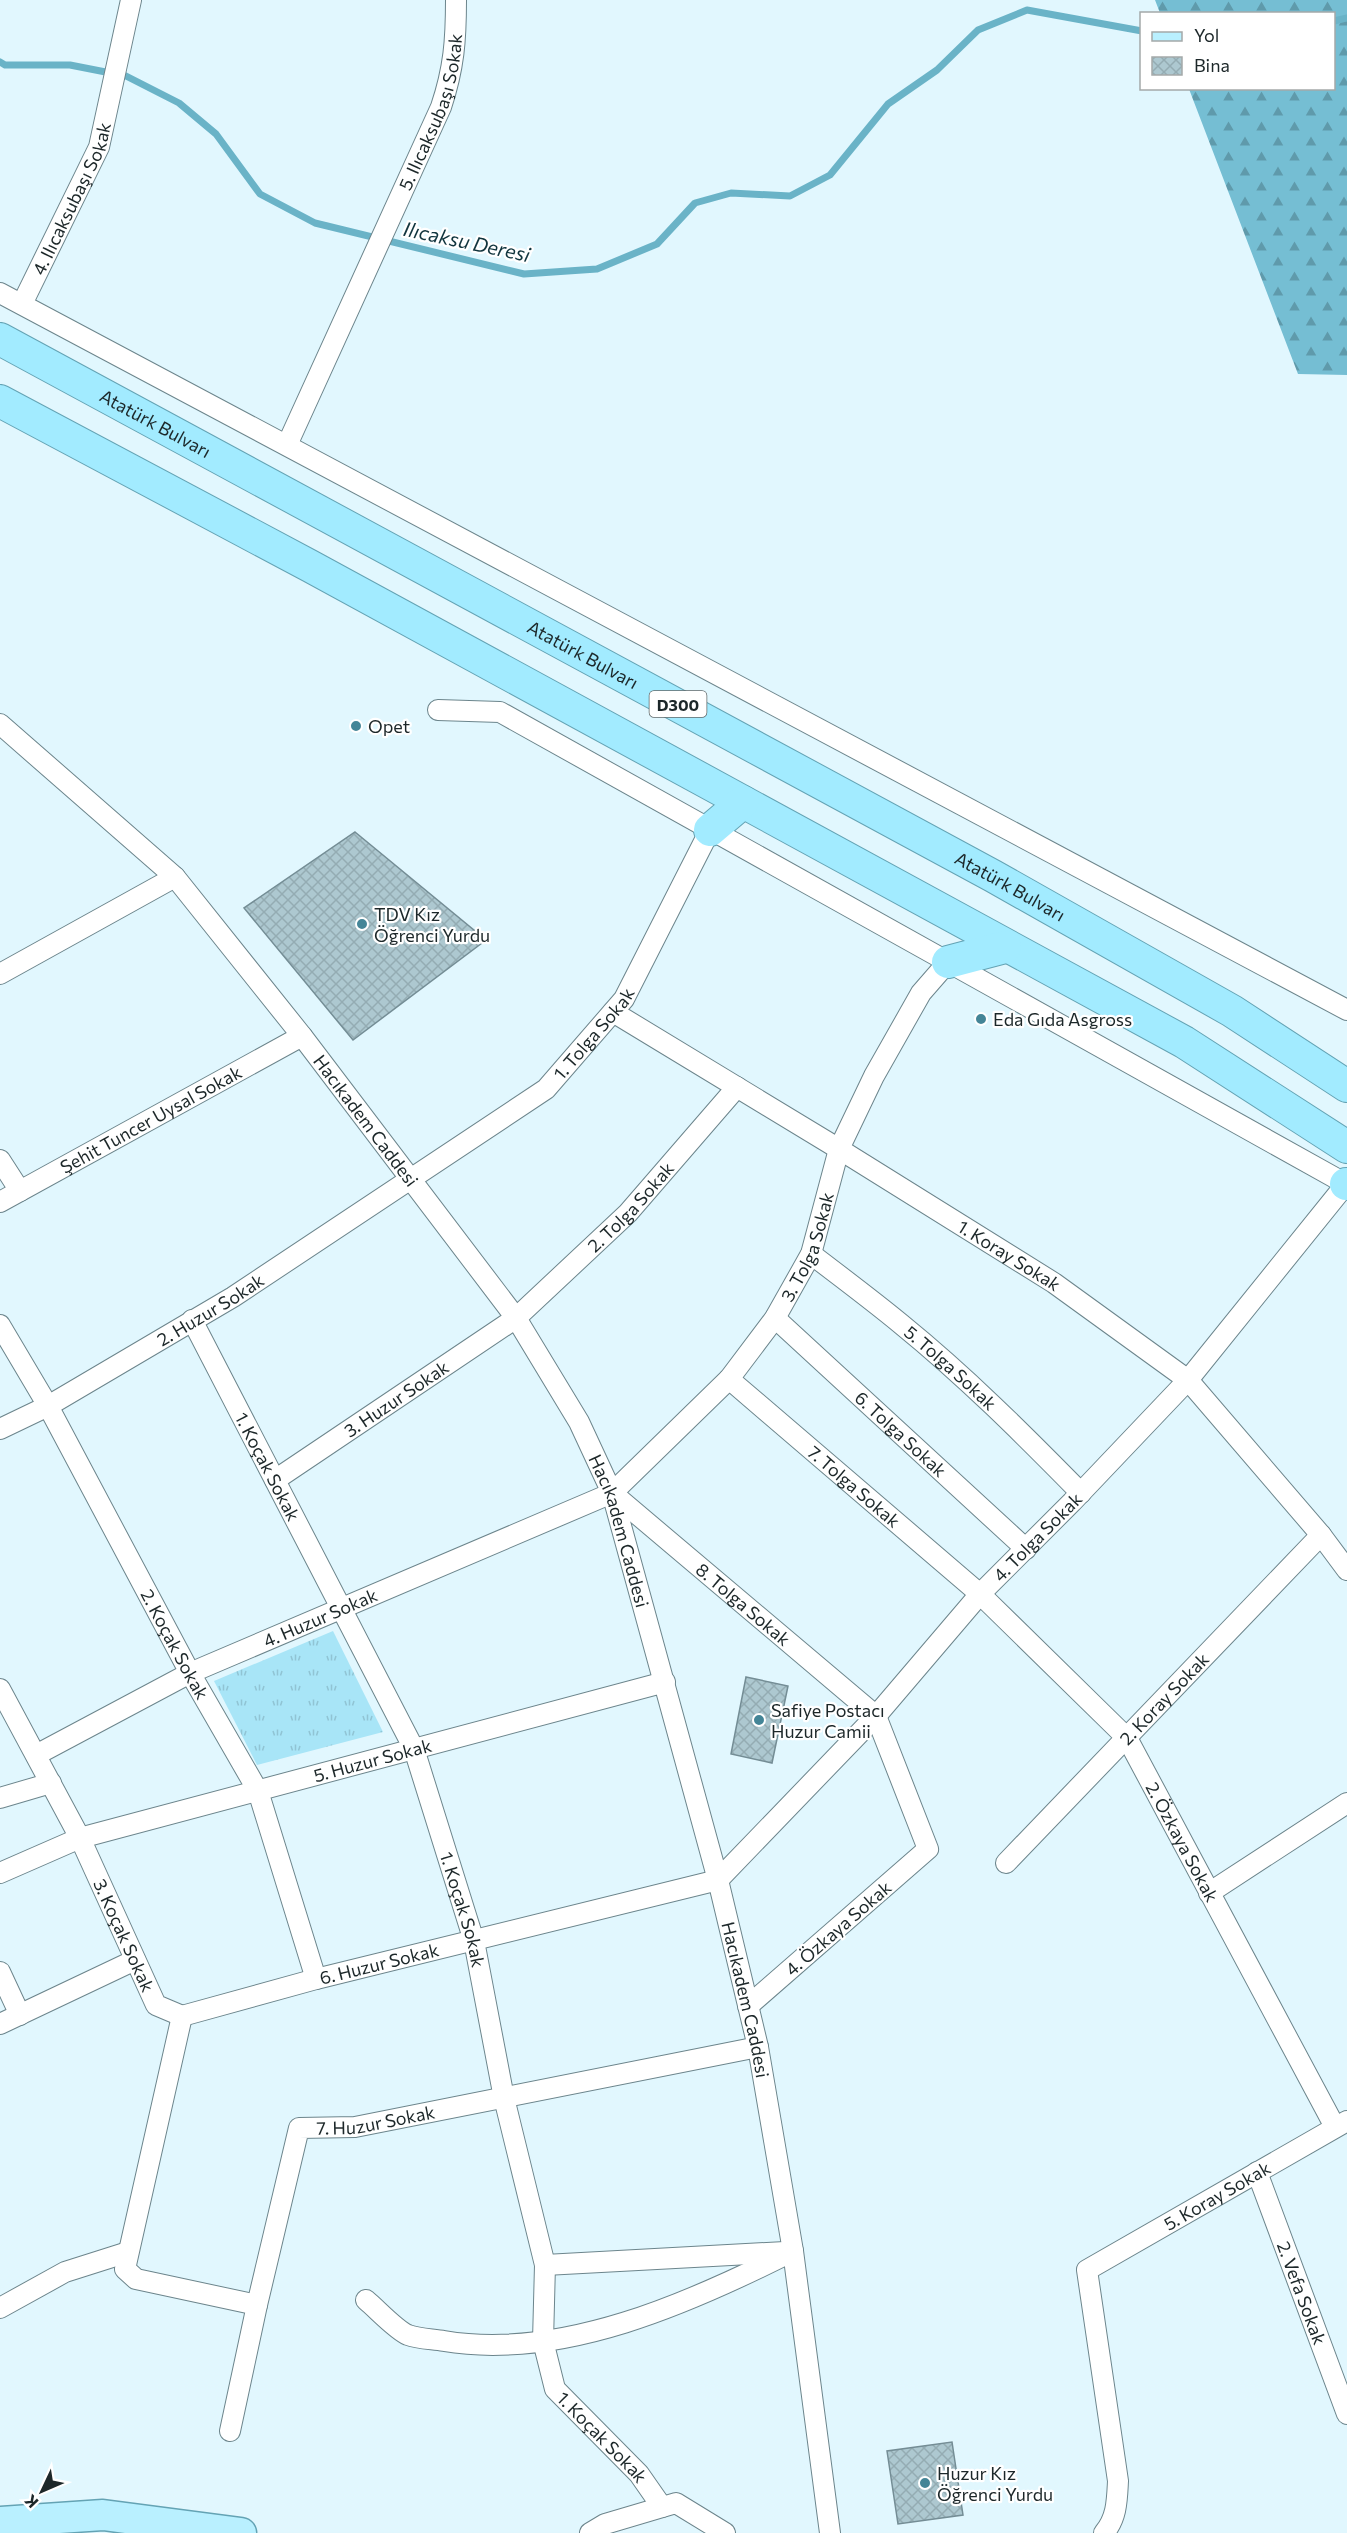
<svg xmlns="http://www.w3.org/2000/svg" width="1347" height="2533" font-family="Commissioner,sans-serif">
	<defs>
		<pattern id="grass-tufts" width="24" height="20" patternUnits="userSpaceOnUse" patternTransform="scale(1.5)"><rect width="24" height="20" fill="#a8e5f7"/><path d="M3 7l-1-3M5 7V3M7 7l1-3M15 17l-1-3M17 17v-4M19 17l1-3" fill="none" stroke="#90c4d4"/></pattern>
		<pattern id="forest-firs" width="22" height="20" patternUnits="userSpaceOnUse" patternTransform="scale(1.5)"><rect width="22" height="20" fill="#75bed3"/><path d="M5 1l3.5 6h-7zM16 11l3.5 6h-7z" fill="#5f9aab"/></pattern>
		<pattern id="building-cross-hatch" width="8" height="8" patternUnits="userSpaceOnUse" patternTransform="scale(1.5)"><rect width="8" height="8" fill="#adc8d0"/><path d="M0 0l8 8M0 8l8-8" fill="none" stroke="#94acb3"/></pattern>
	</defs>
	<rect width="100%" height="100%" fill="#e1f7fe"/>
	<polygon fill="url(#grass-tufts)" points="333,1631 383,1732 257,1765 214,1681"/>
	<polygon fill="url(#forest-firs)" points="1155,0 1347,0 1347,375 1298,374 1189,89 1334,88 1334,14 1160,13"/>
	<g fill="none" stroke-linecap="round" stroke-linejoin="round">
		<g stroke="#6ab3c7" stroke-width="7">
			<polyline points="1334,21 1347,18"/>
			<polyline points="0,62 5,65 70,65 126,76 179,103 216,134 260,194 315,223 524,274 597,269 657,244 695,203 731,193 790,196 830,175 888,104 937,70 978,30 1027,10 1142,31"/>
		</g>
	</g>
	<g fill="url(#building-cross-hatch)" stroke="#748d95" stroke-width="1.5">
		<polygon points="355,832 486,940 353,1040 244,908"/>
		<polygon points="746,1677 788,1686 772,1763 731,1754"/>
		<polygon points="952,2442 963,2515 898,2524 887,2451"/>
	</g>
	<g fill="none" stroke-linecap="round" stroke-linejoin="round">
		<defs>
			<g id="minor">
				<polyline points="0,293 1347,1010"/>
				<path id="s1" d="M22 304 99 147 131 0"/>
				<path id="s2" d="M287 445 441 107C454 68 456 40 456 0"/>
				<path id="s3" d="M0 724 175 877 302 1036 516 1318 579 1422 612 1493 718 1880 758 2047 793 2251 830 2533"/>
				<polyline points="0,974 175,877"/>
				<path id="s4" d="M613 1012 839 1149 1054 1283 1188 1380 1321 1535 1347 1570"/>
				<polyline points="0,1160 20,1191"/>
				<path id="s5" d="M0 1202 302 1036"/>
				<path id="s6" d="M811 1254C841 1277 872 1300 901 1324 965 1376 1023 1434 1081 1493"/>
				<path id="s7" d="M775 1318 1026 1549"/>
				<path id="s8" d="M192 1320 414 1749 474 1941 504 2098 545 2265 543 2341 555 2389 639 2474 662 2507"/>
				<path id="s9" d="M0 1325 48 1406 190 1673 258 1791 316 1979"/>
				<path id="s10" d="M729 1379 980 1594 1127 1738 1335 2127"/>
				<path id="s11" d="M0 1429 48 1406 233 1297 546 1089 624 999 710 830"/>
				<path id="s12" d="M275 1480 516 1318 628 1213 737 1087"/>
				<path id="s13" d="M612 1493 876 1716 928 1849 748 2006"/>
				<path id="s14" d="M0 1689 80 1838 156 2005 182 2016 125 2269 136 2279 257 2305"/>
				<path id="s15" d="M36 1755 190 1673 612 1493 729 1379 775 1318 811 1254 839 1149 874 1076 921 993 948 962"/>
				<polyline points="0,1798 51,1783"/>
				<path id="s16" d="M1006 1863 1321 1535"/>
				<path id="s17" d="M0 1873 80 1838 665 1682"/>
				<polyline points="1209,1893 1347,1803"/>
				<polyline points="0,1972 20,2015"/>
				<path id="s18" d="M182 2016 316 1979 718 1880 876 1716 980 1594 1072 1502 1188 1380 1346 1184 500 712 438 710"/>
				<polyline points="0,2024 135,1960"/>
				<path id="s19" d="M1257 2172 1347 2414"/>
				<polyline points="545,2265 785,2252"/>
				<path d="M366 2300C377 2309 396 2330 408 2335 419 2339 433 2339 444 2341 561 2361 692 2302 793 2251"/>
				<polyline points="0,2308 65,2272 128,2252"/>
				<path id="s20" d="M230 2431 257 2305 299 2128 355 2127 758 2047"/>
				<polyline points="590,2533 605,2524 676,2503 725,2533"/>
				<path id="s21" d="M1104 2533C1117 2518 1117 2500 1118 2481L1087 2270 1347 2121"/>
			</g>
			<polyline id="primary" points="0,2522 103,2515 241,2533"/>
			<g id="trunk">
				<path id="s22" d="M0 339 993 876 1232 1011 1347 1086"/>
				<polyline points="0,401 310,566 1184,1042 1347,1147"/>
				<polyline points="710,830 743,802"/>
				<polyline points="948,962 1005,947"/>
				<polyline points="1346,1184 1347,1184"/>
			</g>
		</defs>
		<use href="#minor" stroke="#6c858c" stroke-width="22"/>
		<use href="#primary" stroke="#64a3b4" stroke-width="33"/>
		<use href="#trunk" stroke="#64a3b4" stroke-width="34"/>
		<use href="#minor" stroke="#fff" stroke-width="20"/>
		<use href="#primary" stroke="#b9f0ff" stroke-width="30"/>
		<use href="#trunk" stroke="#a2ebff" stroke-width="32"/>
	</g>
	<g fill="#448597" stroke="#fff" stroke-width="2">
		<circle cx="356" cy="726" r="6"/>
		<circle cx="362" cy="924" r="6"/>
		<circle cx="981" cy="1019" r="6"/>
		<circle cx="759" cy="1720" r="6"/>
		<circle cx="925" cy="2483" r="6"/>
	</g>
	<g text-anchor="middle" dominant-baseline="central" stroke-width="4.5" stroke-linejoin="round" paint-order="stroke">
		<rect fill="#fff" stroke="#606869" stroke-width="1.5" x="649.5" y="691" width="57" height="26" rx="4.5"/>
		<g font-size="16" font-weight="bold" fill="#1c2729">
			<text x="678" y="704">D300</text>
		</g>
		<g font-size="18" fill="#1c2729" stroke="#fff">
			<text stroke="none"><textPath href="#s2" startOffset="364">5. Ilıcaksubaşı Sokak</textPath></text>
			<text stroke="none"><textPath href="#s1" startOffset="117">4. Ilıcaksubaşı Sokak</textPath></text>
			<text stroke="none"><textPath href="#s22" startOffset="177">Atatürk Bulvarı</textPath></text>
			<text stroke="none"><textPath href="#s22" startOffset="663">Atatürk Bulvarı</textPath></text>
			<text stroke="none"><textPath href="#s22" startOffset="1149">Atatürk Bulvarı</textPath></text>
			<text stroke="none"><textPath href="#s11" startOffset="717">1. Tolga Sokak</textPath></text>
			<text stroke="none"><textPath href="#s5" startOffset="172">Şehit Tuncer Uysal Sokak</textPath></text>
			<text stroke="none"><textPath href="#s3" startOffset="542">Hacıkadem Caddesi</textPath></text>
			<text stroke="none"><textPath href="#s12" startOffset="450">2. Tolga Sokak</textPath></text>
			<text stroke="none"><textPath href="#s15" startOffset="952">3. Tolga Sokak</textPath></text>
			<text stroke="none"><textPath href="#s4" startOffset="465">1. Koray Sokak</textPath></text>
			<text stroke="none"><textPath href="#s11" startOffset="242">2. Huzur Sokak</textPath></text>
			<text stroke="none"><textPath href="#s6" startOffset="180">5. Tolga Sokak</textPath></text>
			<text stroke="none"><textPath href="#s12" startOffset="146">3. Huzur Sokak</textPath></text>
			<text stroke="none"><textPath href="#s7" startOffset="171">6. Tolga Sokak</textPath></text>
			<text stroke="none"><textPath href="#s8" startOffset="165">1. Koçak Sokak</textPath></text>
			<text stroke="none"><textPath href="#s10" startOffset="165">7. Tolga Sokak</textPath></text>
			<text stroke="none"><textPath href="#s3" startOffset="1028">Hacıkadem Caddesi</textPath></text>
			<text stroke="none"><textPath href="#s18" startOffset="1022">4. Tolga Sokak</textPath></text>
			<text stroke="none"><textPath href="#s13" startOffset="172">8. Tolga Sokak</textPath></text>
			<text stroke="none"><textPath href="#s15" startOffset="316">4. Huzur Sokak</textPath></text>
			<text stroke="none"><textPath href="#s9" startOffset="364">2. Koçak Sokak</textPath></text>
			<text stroke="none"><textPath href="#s16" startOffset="228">2. Koray Sokak</textPath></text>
			<text stroke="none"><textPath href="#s17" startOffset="390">5. Huzur Sokak</textPath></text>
			<text stroke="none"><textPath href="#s10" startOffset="654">2. Özkaya Sokak</textPath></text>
			<text stroke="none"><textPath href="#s8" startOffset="651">1. Koçak Sokak</textPath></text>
			<text transform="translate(838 1928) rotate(-41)">4. Özkaya Sokak</text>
			<text stroke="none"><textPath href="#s14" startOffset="276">3. Koçak Sokak</textPath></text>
			<text stroke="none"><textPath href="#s18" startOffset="204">6. Huzur Sokak</textPath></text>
			<text stroke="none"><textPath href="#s3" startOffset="1514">Hacıkadem Caddesi</textPath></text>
			<text stroke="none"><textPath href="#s20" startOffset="388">7. Huzur Sokak</textPath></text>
			<text stroke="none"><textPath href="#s21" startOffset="418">5. Koray Sokak</textPath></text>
			<text stroke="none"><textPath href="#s19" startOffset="129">2. Vefa Sokak</textPath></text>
			<text stroke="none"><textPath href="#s8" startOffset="1209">1. Koçak Sokak</textPath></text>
		</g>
		<g font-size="18" fill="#1c2729" stroke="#fff" text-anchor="start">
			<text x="368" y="726">Opet</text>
			<text x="374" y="914">TDV Kız<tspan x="374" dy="21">Öğrenci Yurdu</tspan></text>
			<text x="993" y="1019">Eda Gıda Asgross</text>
			<text x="771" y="1710">Safiye Postacı<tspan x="771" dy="21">Huzur Camii</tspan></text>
			<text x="937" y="2473">Huzur Kız<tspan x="937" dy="21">Öğrenci Yurdu</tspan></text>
		</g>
		<g font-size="20" font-style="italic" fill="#11353e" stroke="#fff">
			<text transform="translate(467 241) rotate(12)">Ilıcaksu Deresi</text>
		</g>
	</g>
	<rect x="1140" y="12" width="195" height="78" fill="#ffffff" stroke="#a4a9a9" stroke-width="1.5"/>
	<rect x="1152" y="32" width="30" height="9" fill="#b9f0ff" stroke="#a4a9a9" stroke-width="1.5"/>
	<text x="1194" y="42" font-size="18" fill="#1c2729">Yol</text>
	<rect x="1152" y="57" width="30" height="18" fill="url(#building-cross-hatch)" stroke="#a4a9a9" stroke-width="1.5"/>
	<text x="1194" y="72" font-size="18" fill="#1c2729">Bina</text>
	<g transform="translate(42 2491) rotate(226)" stroke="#ffffff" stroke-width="4.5" paint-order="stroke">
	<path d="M0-4.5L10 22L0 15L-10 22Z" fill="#1c2729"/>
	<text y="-9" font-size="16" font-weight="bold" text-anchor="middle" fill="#1c2729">K</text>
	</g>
</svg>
